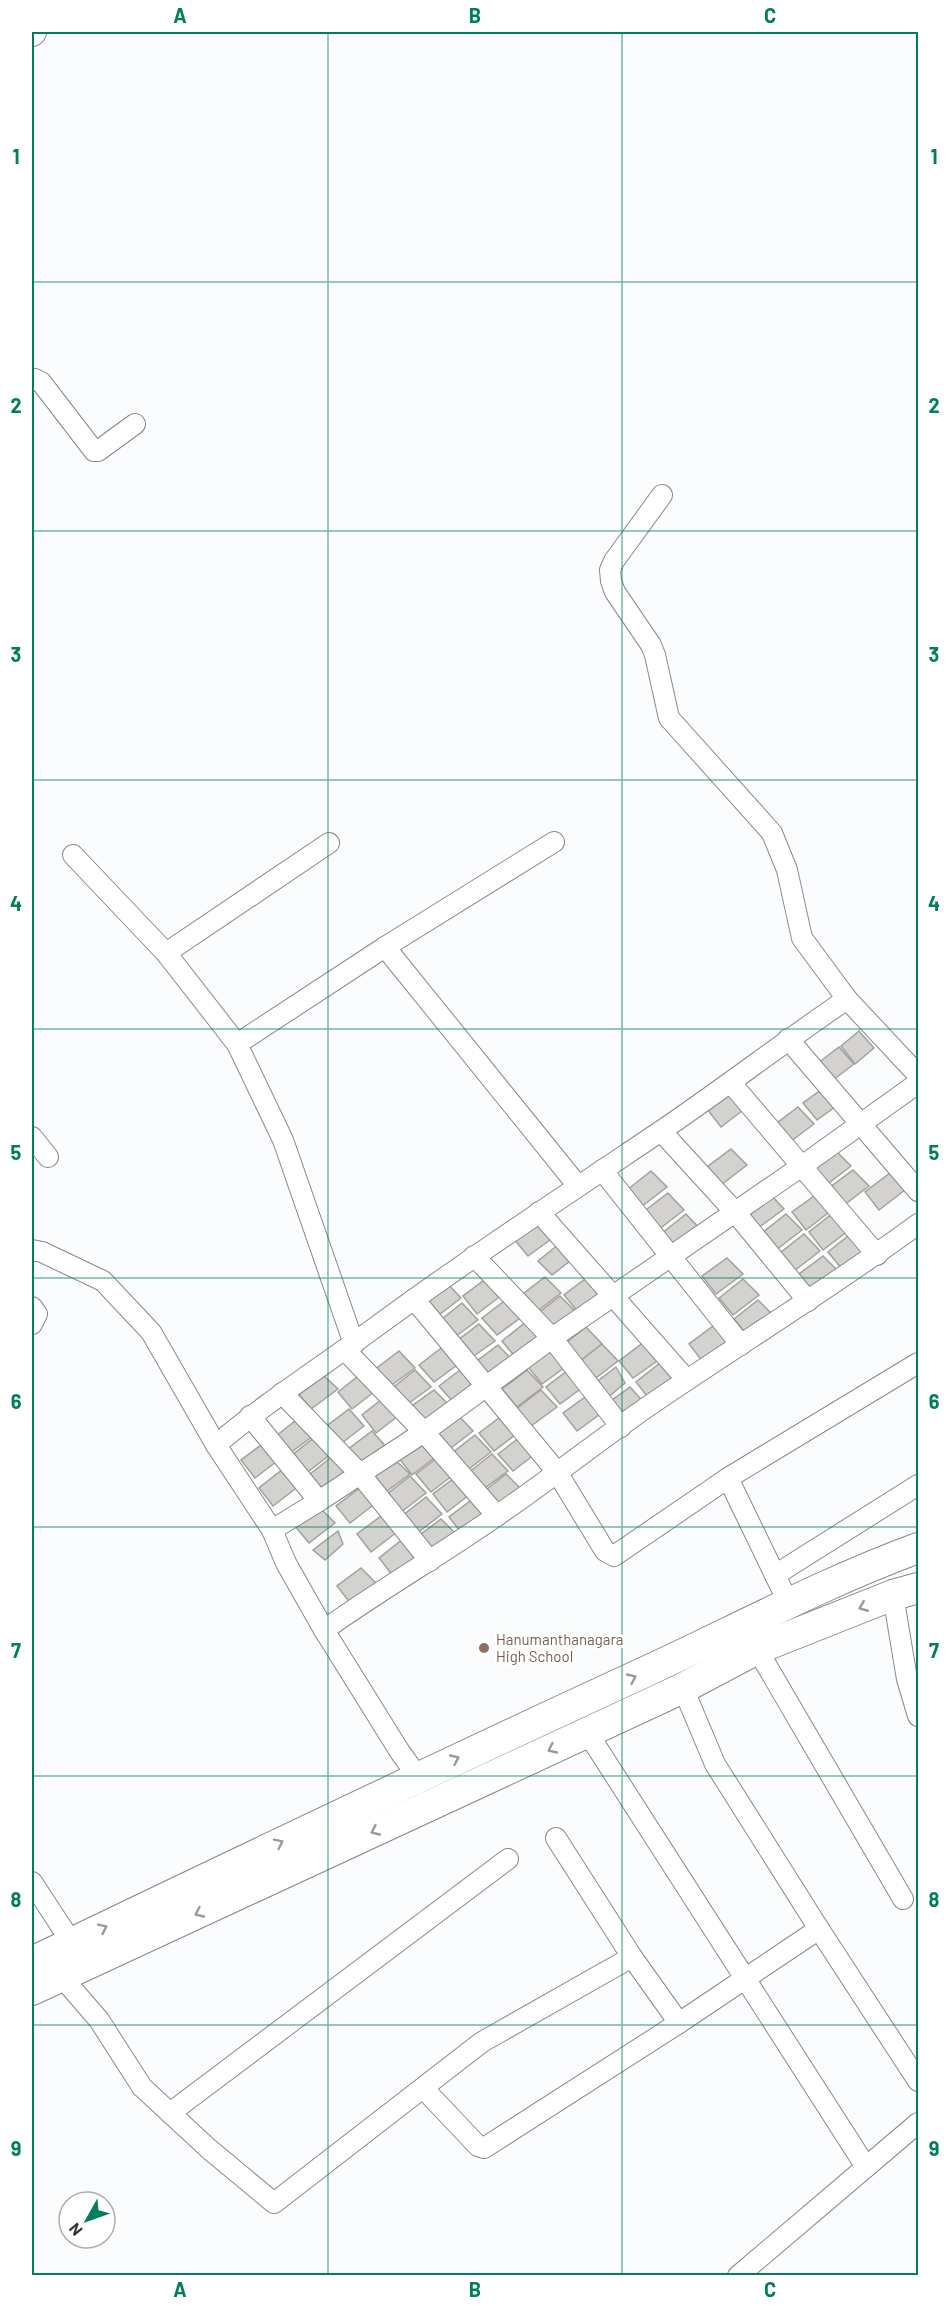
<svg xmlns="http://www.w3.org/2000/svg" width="950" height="2307" font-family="Barlow,sans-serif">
	<rect width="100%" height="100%" fill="#fafcfe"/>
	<g fill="#d4d2ce" stroke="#a3a09d" stroke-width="1.5">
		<polygon points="859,1031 874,1048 855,1064 841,1046"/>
		<polygon points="839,1047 854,1064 833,1080 818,1063"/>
		<polygon points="825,1087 839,1104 817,1120 803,1103"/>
		<polygon points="732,1091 747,1107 721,1127 707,1109"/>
		<polygon points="798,1107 814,1124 787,1144 773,1126"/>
		<polygon points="731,1149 747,1165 721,1185 707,1167"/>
		<polygon points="835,1150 851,1166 825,1186 811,1168"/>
		<polygon points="853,1170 869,1186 843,1206 829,1188"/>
		<polygon points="651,1171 667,1187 641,1207 627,1190"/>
		<polygon points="890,1173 905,1190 879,1210 865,1192"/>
		<polygon points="768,1192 784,1209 758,1228 743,1211"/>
		<polygon points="668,1193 684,1210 658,1230 643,1212"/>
		<polygon points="817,1194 832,1210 806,1230 792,1212"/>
		<polygon points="833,1213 849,1230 823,1250 809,1232"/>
		<polygon points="686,1214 702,1231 676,1250 662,1233"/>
		<polygon points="786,1214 802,1230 776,1250 762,1233"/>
		<polygon points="538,1220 554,1237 528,1256 514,1239"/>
		<polygon points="804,1234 820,1251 794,1271 780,1253"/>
		<polygon points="848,1236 865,1254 842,1269 828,1252"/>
		<polygon points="559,1244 570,1261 552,1275 538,1261"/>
		<polygon points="823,1256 839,1272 813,1292 799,1274"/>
		<polygon points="727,1258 743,1274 716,1294 702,1276"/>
		<polygon points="589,1276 604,1292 578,1312 564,1295"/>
		<polygon points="545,1277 561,1293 535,1313 520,1296"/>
		<polygon points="487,1278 503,1294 477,1314 463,1296"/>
		<polygon points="743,1279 759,1295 733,1315 719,1298"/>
		<polygon points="445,1281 461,1298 435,1318 421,1300"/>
		<polygon points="560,1296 577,1313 550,1333 536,1315"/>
		<polygon points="507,1299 523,1316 497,1335 482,1318"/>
		<polygon points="758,1300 774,1316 748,1336 734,1319"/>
		<polygon points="462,1303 478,1320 452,1339 438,1322"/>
		<polygon points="526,1322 542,1339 516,1358 502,1341"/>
		<polygon points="479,1324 495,1341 468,1360 454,1343"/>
		<polygon points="713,1326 729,1342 703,1362 689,1344"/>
		<polygon points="586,1327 602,1344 576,1364 562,1346"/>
		<polygon points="644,1342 660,1359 633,1378 619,1361"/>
		<polygon points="602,1344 618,1361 592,1381 578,1363"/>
		<polygon points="498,1345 514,1362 487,1382 473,1364"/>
		<polygon points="444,1346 460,1363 434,1382 419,1365"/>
		<polygon points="553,1348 568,1365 542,1384 528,1367"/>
		<polygon points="399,1351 415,1368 389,1387 374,1370"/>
		<polygon points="660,1363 676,1380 650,1400 636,1382"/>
		<polygon points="464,1367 480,1384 454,1403 439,1386"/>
		<polygon points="616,1367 625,1383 606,1399 594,1384"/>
		<polygon points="571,1368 586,1385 560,1404 546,1387"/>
		<polygon points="415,1370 431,1387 405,1406 391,1389"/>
		<polygon points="527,1370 543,1387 517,1407 502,1389"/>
		<polygon points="321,1373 338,1389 311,1409 297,1392"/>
		<polygon points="362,1373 378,1389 352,1409 338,1392"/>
		<polygon points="630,1387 648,1407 622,1421 608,1403"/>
		<polygon points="434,1390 450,1406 424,1426 409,1408"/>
		<polygon points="541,1390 557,1407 531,1426 516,1409"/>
		<polygon points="588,1395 603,1412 577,1431 563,1413"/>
		<polygon points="386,1396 402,1413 376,1433 362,1415"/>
		<polygon points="349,1409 364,1426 338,1446 324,1428"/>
		<polygon points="457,1414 473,1431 447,1451 433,1433"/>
		<polygon points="504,1414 520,1431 494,1451 479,1433"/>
		<polygon points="300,1417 316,1434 290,1453 276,1436"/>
		<polygon points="372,1431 387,1448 361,1467 347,1450"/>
		<polygon points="475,1435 491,1452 465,1472 451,1454"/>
		<polygon points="523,1435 539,1451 513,1471 498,1454"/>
		<polygon points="315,1437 331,1454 305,1474 291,1456"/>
		<polygon points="423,1439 438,1455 412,1475 398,1457"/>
		<polygon points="265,1442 281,1458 255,1478 241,1460"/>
		<polygon points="492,1454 508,1471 482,1490 468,1473"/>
		<polygon points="334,1455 350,1472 324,1491 310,1474"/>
		<polygon points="441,1455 457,1472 431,1492 416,1474"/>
		<polygon points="393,1458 410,1474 383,1494 369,1476"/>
		<polygon points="283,1469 299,1486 273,1506 259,1488"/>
		<polygon points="506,1474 522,1490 496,1510 482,1493"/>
		<polygon points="410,1476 426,1493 400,1513 386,1495"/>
		<polygon points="457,1476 473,1492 447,1512 433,1494"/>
		<polygon points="361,1487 376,1503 350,1523 336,1506"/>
		<polygon points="426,1497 442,1514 416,1534 402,1516"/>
		<polygon points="474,1498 490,1515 463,1535 449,1517"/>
		<polygon points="319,1507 335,1523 309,1543 295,1526"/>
		<polygon points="381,1516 397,1532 371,1552 357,1534"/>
		<polygon points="441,1519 457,1535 431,1555 417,1537"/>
		<polygon points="338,1531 343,1544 325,1560 313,1550"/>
		<polygon points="403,1539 419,1556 393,1576 379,1558"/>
		<polygon points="361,1568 377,1584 351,1604 337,1586"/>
	</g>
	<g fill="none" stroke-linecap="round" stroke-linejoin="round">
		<defs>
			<g id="minor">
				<polyline points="32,381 35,379 41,382 94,451 98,451 135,424"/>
				<polyline points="662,495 614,561 610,570 611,581 615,592 651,645 655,655 669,718 772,833 787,870 802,938 847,999"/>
				<polyline points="73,855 166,953 237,1044 283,1140 354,1344"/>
				<polyline points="385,947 578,1186"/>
				<polyline points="166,953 329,843"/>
				<polyline points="788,1039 918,1191"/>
				<polyline points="237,1044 385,947 554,842"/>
				<polyline points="731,1083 877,1255"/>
				<polyline points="661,1131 735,1212 808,1301"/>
				<polyline points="32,1137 48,1157"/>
				<polyline points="602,1170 741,1345"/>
				<polyline points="539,1212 687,1380"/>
				<polyline points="32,1250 42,1252 103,1281 151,1332 216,1445 272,1530 286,1563 324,1630 400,1752 418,1777"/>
				<polyline points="474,1256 552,1338 621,1427"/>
				<polyline points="414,1299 557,1472 605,1551 614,1556 728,1478 918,1363"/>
				<polyline points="32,1307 37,1314 32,1324"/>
				<polyline points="345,1350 424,1432 497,1516"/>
				<polyline points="282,1393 360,1474 430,1561"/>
				<polyline points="250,1416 319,1501"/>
				<path d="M216 1445C265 1403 320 1368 373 1329 467 1260 564 1196 661 1131 724 1088 784 1042 847 999L918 1075"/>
				<polyline points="728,1478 789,1604"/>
				<polyline points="272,1530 319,1501 424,1432 552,1338 802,1166 918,1083"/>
				<polyline points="775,1575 918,1485"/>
				<polyline points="893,1595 907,1679 918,1716"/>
				<path d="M324 1630C380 1590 439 1556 495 1517 548 1481 598 1441 650 1405 739 1344 831 1288 918 1224"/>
				<polyline points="757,1649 903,1899"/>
				<polyline points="587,1732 866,2167"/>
				<polyline points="556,1838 632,1957 679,2023 819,1929 715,1764 683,1688"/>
				<polyline points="32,1882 72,1943"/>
				<polyline points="819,1929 918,2081"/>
				<polyline points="61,1976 99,2020 142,2087 209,2149 274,2203 482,2042 632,1957"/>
				<polyline points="423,2088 478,2146 484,2148 679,2023"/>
				<polyline points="170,2113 508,1859"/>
				<polyline points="738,2276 918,2123"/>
			</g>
			<polyline id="major" points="32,33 33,32"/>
			<g id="highway">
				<path d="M32 1962C236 1864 440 1766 645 1672 736 1630 825 1582 918 1548"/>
				<polyline points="32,1990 683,1688 757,1649 893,1595 918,1588"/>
			</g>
		</defs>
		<use href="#minor" stroke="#86898c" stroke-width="22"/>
		<use href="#major" stroke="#86898c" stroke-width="28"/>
		<use href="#highway" stroke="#86898c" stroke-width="32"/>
		<use href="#minor" stroke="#fff" stroke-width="20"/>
		<use href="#major" stroke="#fff" stroke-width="26"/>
		<use href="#highway" stroke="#fff" stroke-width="30"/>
	</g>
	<defs><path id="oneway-chevron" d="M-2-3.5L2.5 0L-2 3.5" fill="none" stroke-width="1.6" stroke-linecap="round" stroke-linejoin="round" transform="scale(1.5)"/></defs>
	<g stroke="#9a9a9b">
		<use href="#oneway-chevron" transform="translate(863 1607) rotate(158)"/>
		<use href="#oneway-chevron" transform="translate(632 1678) rotate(-25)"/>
		<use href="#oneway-chevron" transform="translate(552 1749) rotate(155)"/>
		<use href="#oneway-chevron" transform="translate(455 1759) rotate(-25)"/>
		<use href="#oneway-chevron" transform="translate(375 1831) rotate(155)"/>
		<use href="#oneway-chevron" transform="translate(279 1843) rotate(-26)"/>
		<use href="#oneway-chevron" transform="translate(199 1913) rotate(155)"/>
		<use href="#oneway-chevron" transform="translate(103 1928) rotate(-26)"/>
	</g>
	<path fill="none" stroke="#007e5e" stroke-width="1.5" stroke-opacity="0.55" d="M328 32V2276M622 32V2276M32 282H918M32 531H918M32 780H918M32 1029H918M32 1278H918M32 1527H918M32 1776H918M32 2025H918"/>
	<circle fill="#8d6e63" stroke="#fff" stroke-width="2" cx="484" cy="1648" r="6"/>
	<g text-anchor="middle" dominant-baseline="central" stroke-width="6" stroke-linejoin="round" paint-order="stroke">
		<g font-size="15" fill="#785e54" stroke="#fff" text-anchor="start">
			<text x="496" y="1639">Hanumanthanagara<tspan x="496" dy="17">High School</tspan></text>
		</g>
	</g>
	<rect width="950" height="2307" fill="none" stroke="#ffffff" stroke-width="66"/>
	<g transform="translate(87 2220) rotate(230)"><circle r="28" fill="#ffffff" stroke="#aeaeaf" stroke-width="1.5"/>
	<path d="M0-4.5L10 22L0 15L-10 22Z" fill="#007e5e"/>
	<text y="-9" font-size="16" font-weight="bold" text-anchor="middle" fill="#343537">N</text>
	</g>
	<rect x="33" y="33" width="884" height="2241" fill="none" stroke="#007e5e" stroke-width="2"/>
	<g font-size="20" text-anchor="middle" font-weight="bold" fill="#007e5e">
		<text x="180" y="23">A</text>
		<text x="475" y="23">B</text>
		<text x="770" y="23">C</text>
		<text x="16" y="164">1</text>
		<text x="934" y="164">1</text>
		<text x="16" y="413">2</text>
		<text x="934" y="413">2</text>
		<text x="16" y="662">3</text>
		<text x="934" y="662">3</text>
		<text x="16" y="911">4</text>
		<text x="934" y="911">4</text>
		<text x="16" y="1160">5</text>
		<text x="934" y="1160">5</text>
		<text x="16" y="1409">6</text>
		<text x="934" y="1409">6</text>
		<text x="16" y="1658">7</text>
		<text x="934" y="1658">7</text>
		<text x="16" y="1907">8</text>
		<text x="934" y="1907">8</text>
		<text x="16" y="2156">9</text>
		<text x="934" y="2156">9</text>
		<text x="180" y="2297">A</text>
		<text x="475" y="2297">B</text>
		<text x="770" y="2297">C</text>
	</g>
</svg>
